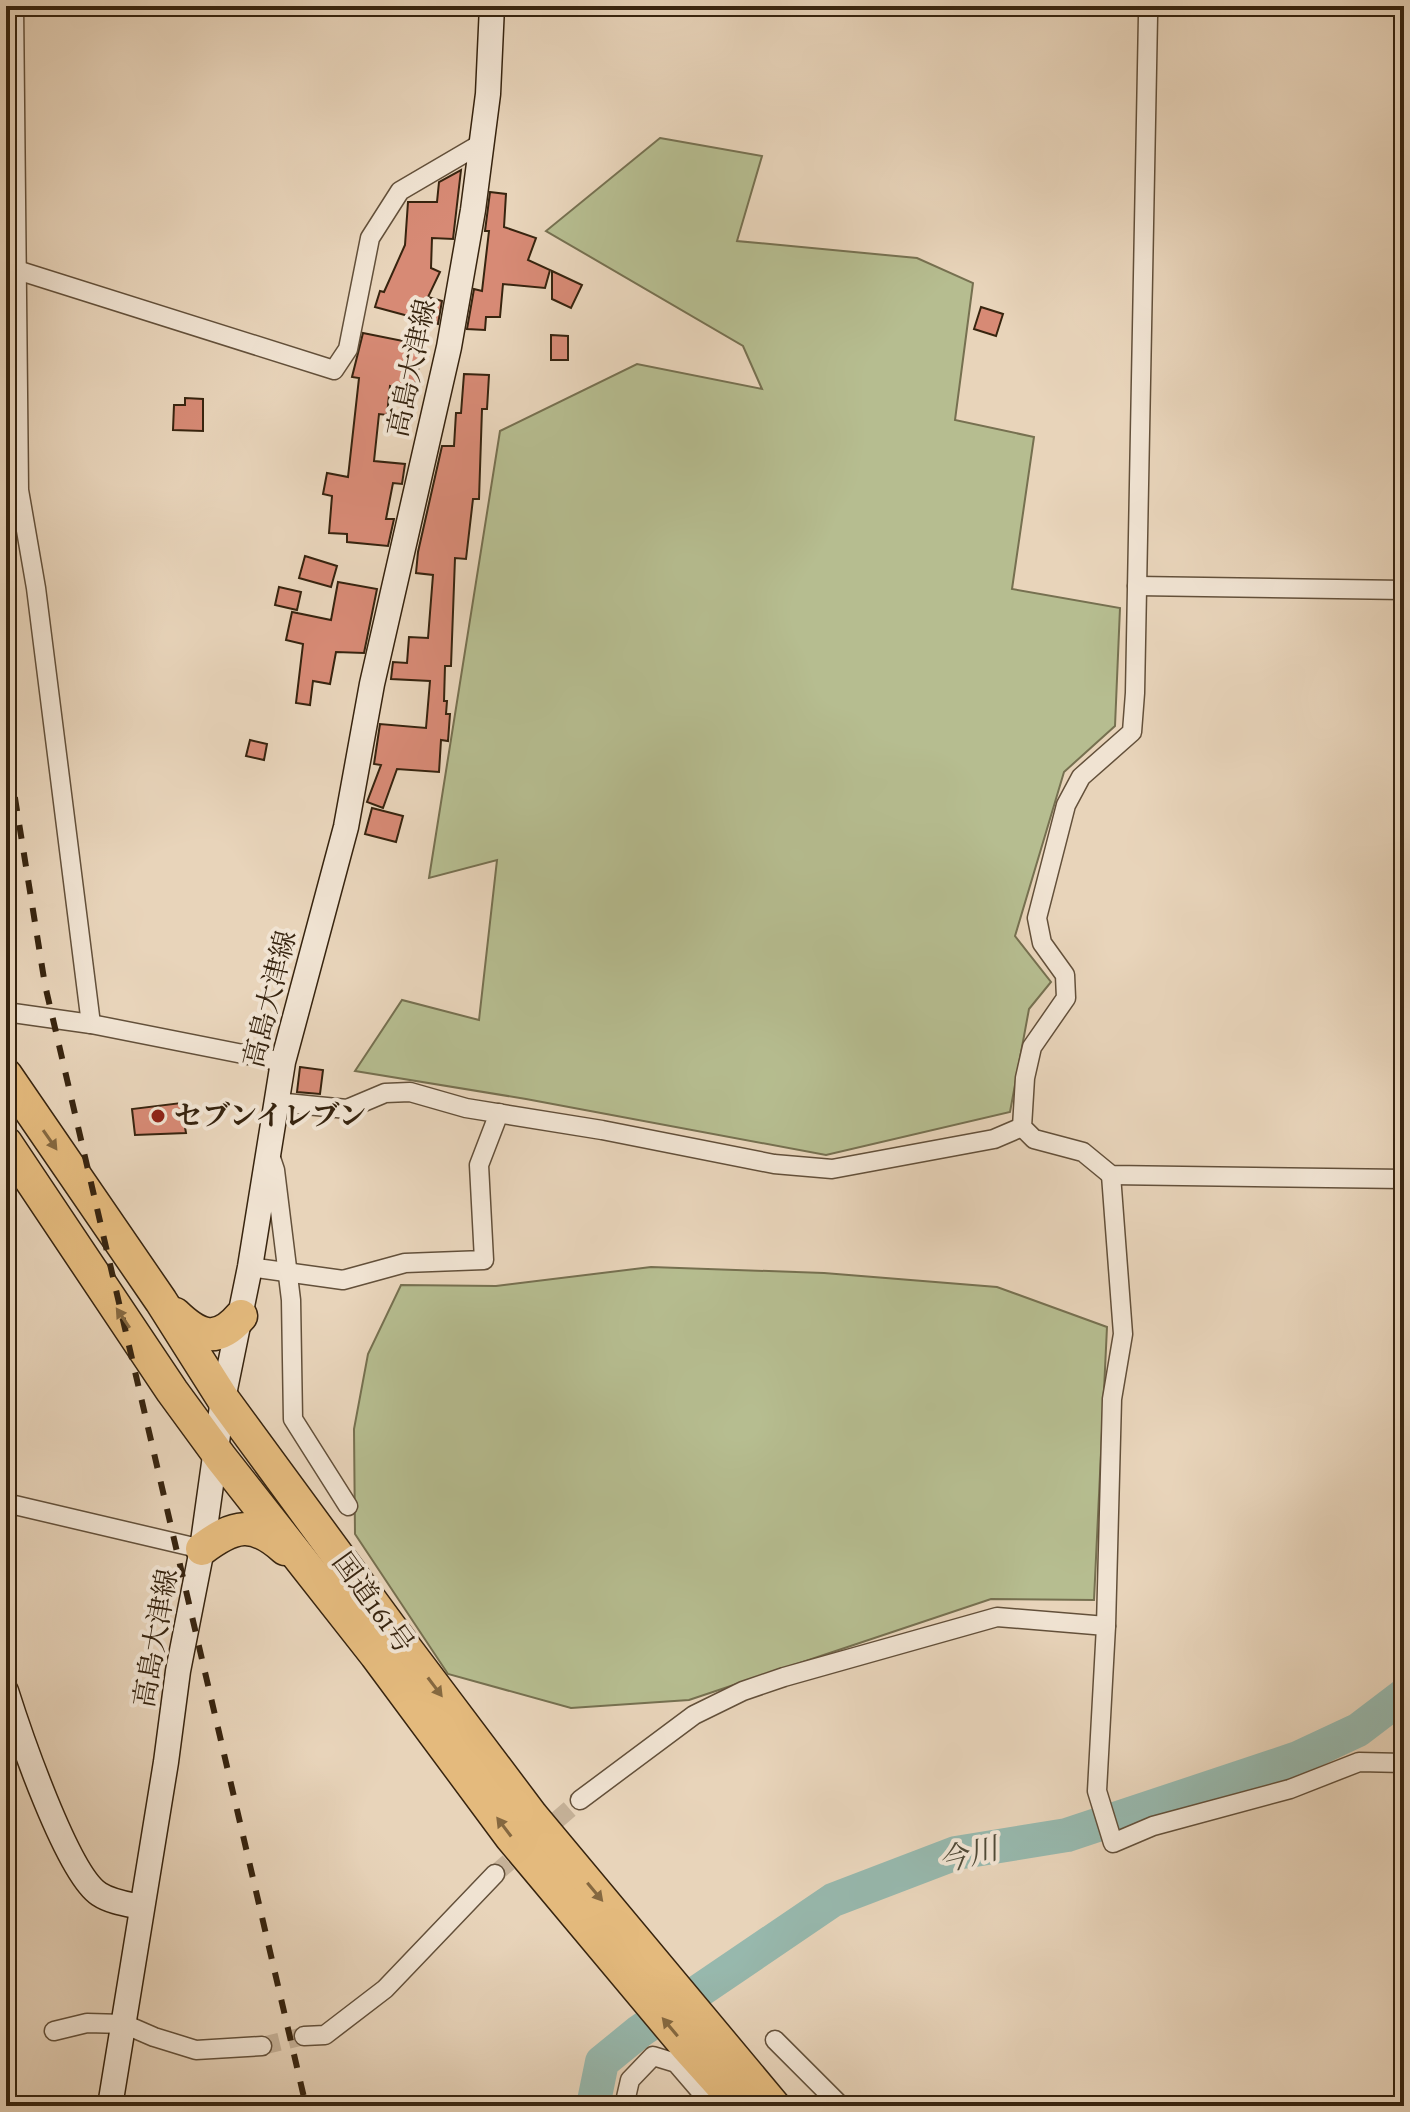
<svg xmlns="http://www.w3.org/2000/svg" width="1410" height="2112" font-family="Alegreya,'Noto Serif JP',serif">
	<rect width="100%" height="100%" fill="#e8d4ba"/>
	<filter id="stains"><feTurbulence type="fractalNoise" baseFrequency=".0025" numOctaves="4"/><feColorMatrix values="0 0 0 0 .2 0 0 0 0 .09 0 0 0 0 .02 0 0 0 .5 -.17"/></filter>
	<radialGradient id="worn" r=".72"><stop offset=".6" stop-color="#630" stop-opacity="0"/><stop offset="1" stop-color="#630" stop-opacity=".3"/></radialGradient>
	<g fill="#b6bd90" stroke="#767050" stroke-width="2">
		<polygon points="660,138 762,156 737,241 917,258 973,283 955,420 1034,437 1012,589 1120,608 1115,726 1064,772 1015,936 1051,982 1029,1009 1010,1112 826,1155 526,1099 355,1071 402,1000 479,1020 497,860 429,878 500,431 637,364 762,389 743,346 546,231"/>
		<polygon points="651,1267 824,1273 997,1287 1107,1327 1094,1600 991,1599 689,1700 571,1708 448,1674 355,1534 354,1429 368,1354 401,1285 496,1286"/>
	</g>
	<g fill="none" stroke-linecap="round" stroke-linejoin="round">
		<polyline stroke="#97b8ad" stroke-width="34" points="593,2106 602,2062 640,2031 833,1900 956,1853 1067,1835 1298,1758 1358,1730 1404,1695"/>
	</g>
	<g fill="#d78a75" stroke="#37240f" stroke-width="2">
		<polygon points="461,170 453,239 432,238 431,268 440,272 428,297 442,301 438,324 375,307 380,291 384,292 405,245 408,202 437,202 439,182"/>
		<polygon points="490,192 506,194 504,227 536,238 528,260 550,270 545,288 503,284 500,317 486,317 485,330 467,329 474,289 482,291 489,231 485,231"/>
		<polygon points="552,271 582,285 571,308 552,299"/>
		<polygon points="981,307 1003,314 996,336 974,329"/>
		<polygon points="363,333 423,345 414,391 390,386 387,415 379,414 374,461 405,464 402,484 393,483 386,519 394,519 388,546 347,542 347,534 329,533 332,496 323,494 327,473 348,477 359,378 352,377"/>
		<polygon points="551,335 568,336 568,360 551,360"/>
		<polygon points="464,374 489,375 487,409 482,409 479,499 473,499 466,559 455,558 451,666 445,666 444,701 447,701 446,714 450,714 448,741 441,740 439,772 397,769 383,808 367,802 381,765 374,764 380,724 426,728 430,681 391,679 393,662 407,663 409,637 428,638 433,575 416,573 418,552 442,446 454,446 456,413 461,413"/>
		<polygon points="185,398 203,399 203,431 173,430 174,405 185,405"/>
		<polygon points="305,556 337,566 331,587 299,578"/>
		<polygon points="338,582 377,589 364,653 336,652 330,684 313,681 310,705 296,703 303,644 286,640 292,612 331,620"/>
		<polygon points="279,587 301,592 297,610 275,605"/>
		<polygon points="250,740 267,744 264,760 246,756"/>
		<polygon points="372,808 403,816 396,842 365,834"/>
		<polygon points="300,1067 323,1070 320,1094 297,1092"/>
		<polygon points="181,1103 186,1133 135,1135 132,1109"/>
	</g>
	<g fill="none" stroke-linecap="round" stroke-linejoin="round">
		<g stroke="#c5b198" stroke-width="18" stroke-dasharray="18 9" stroke-linecap="butt">
			<polyline points="495,1874 580,1800"/>
			<polyline points="262,2046 304,2036"/>
		</g>
		<defs>
			<g id="street">
				<polyline points="14,6 19,490 36,588 91,1024"/>
				<polyline points="1151,6 1148,16 1135,693 1132,732 1081,777 1066,805 1037,918 1042,943 1065,975 1066,998 1032,1047 1025,1078 1022,1127 1034,1139 1083,1152 1111,1175 1404,1179"/>
				<polyline points="17,270 334,370 348,349 370,238 400,191 482,143"/>
				<polyline points="1137,586 1404,590"/>
				<polyline points="6,1012 91,1024 283,1062"/>
				<polyline points="276,1102 347,1109 385,1093 410,1092 466,1108 602,1130 774,1164 832,1169 994,1139 1022,1127"/>
				<polyline points="270,1155 275,1170 291,1300 293,1419 348,1506"/>
				<polyline points="1111,1175 1123,1334 1112,1399 1106,1626 1097,1791 1113,1843 1153,1826 1290,1789 1359,1762 1404,1763"/>
				<polyline points="250,1267 343,1280 405,1263 484,1260 479,1165 499,1113"/>
				<polyline points="6,1503 202,1549"/>
				<polyline points="580,1800 694,1715 743,1691 784,1677 997,1617 1106,1626"/>
				<polyline points="54,2031 87,2023 124,2024 154,2037 196,2050 262,2046"/>
				<polyline points="304,2036 325,2035 385,1989 495,1874"/>
				<polyline points="775,2040 841,2106"/>
				<polyline points="624,2106 630,2080 653,2056 676,2063 713,2106"/>
			</g>
			<g id="secondary">
				<path d="M6 1691C19 1732 67 1873 99 1894 111 1902 127 1904 141 1907"/>
				<polyline points="110,2106 166,1762 178,1671 202,1549 223,1399 250,1267 283,1062 346,827 372,684 449,347 473,210 488,94 492,6"/>
			</g>
			<g id="highway">
				<polyline points="6,1075 161,1301 223,1399 407,1650 532,1816 774,2106"/>
				<polyline points="6,1143 172,1391 221,1458 376,1655 511,1837 686,2046 740,2106"/>
				<path d="M175 1314C199 1337 217 1344 241 1316"/>
				<path d="M202 1549C234 1525 253 1520 285 1549"/>
			</g>
		</defs>
		<use href="#street" stroke="#63503a" stroke-width="21"/>
		<use href="#secondary" stroke="#37240f" stroke-width="27"/>
		<use href="#highway" stroke="#37240f" stroke-width="35"/>
		<use href="#street" stroke="#f0e3d2" stroke-width="18"/>
		<use href="#secondary" stroke="#f0e3d2" stroke-width="24"/>
		<use href="#highway" stroke="#e4ba7d" stroke-width="32"/>
		<polyline stroke="#37240f" stroke-width="6" stroke-dasharray="14 14" stroke-linecap="butt" points="6,742 45,985 306,2106"/>
	</g>
	<defs><path id="oneway-solid" d="M-6-.8H1V-3.2L6.5 0L1 3.2V.8H-6Z" transform="scale(2)"/></defs>
	<g fill="#856840">
		<use href="#oneway-solid" transform="translate(50 1140) rotate(55)"/>
		<use href="#oneway-solid" transform="translate(123 1318) rotate(-124)"/>
		<use href="#oneway-solid" transform="translate(435 1687) rotate(53)"/>
		<use href="#oneway-solid" transform="translate(504 1827) rotate(-127)"/>
		<use href="#oneway-solid" transform="translate(595 1892) rotate(50)"/>
		<use href="#oneway-solid" transform="translate(670 2027) rotate(-130)"/>
	</g>
	<circle fill="#8f2418" stroke="#f0e3d2" stroke-width="3" cx="158" cy="1116" r="8"/>
	<g text-anchor="middle" dominant-baseline="central" stroke-width="8" stroke-linejoin="round" paint-order="stroke">
		<g font-size="28" fill="#37240f" stroke="#f0e3d2">
			<text transform="translate(412 368) rotate(-78)">高島大津線</text>
			<text transform="translate(270 999) rotate(-76)">高島大津線</text>
			<text transform="translate(373 1603) rotate(54)">国道161号</text>
			<text transform="translate(156 1638) rotate(-80)">高島大津線</text>
		</g>
		<g font-size="28" font-weight="bold" fill="#37240f" stroke="#f0e3d2" text-anchor="start">
			<text x="174" y="1116">セブンイレブン</text>
		</g>
		<g font-size="30" font-style="italic" fill="#4f4936" stroke="#f0e3d2">
			<text transform="translate(968 1855) rotate(-14)">今川</text>
		</g>
	</g>
	<rect width="1410" height="2112" fill="none" stroke="#e8d4ba" stroke-width="32"/>
	<rect x="8" y="8" width="1394" height="2096" fill="none" stroke="#37240f" stroke-width="4"/>
	<rect x="16" y="16" width="1378" height="2080" fill="none" stroke="#37240f" stroke-width="2"/>
	<rect width="100%" height="100%" filter="url(#stains)"/>
	<rect width="100%" height="100%" fill="url(#worn)"/>
</svg>
